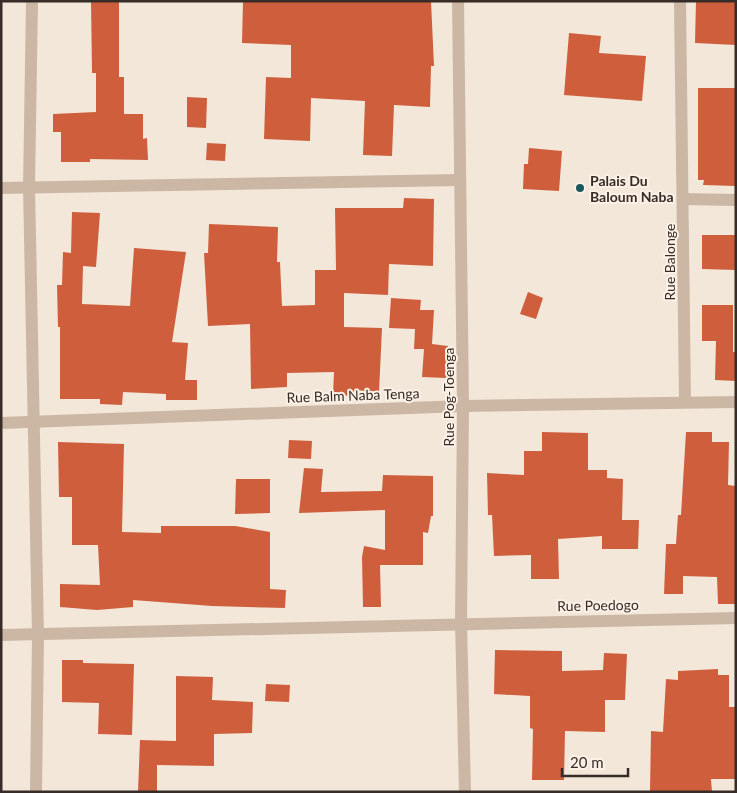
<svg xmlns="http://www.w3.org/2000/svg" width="737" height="793" font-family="Lato,sans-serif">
	<rect width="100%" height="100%" fill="#f3e7da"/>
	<g fill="#cf5f3c">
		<polygon points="91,1 119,1 119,77 124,77 124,114 143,114 143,139 147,138 148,160 90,159 90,162 61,162 61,132 53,132 53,114 96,112 96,73 92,73"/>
		<polygon points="243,1 431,1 434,66 431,66 430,107 394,105 392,156 363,155 365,101 311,98 310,141 264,139 266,77 291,78 291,45 242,43"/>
		<polygon points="696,1 736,1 736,45 695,43"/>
		<polygon points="569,33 601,36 599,53 646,56 642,101 564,95"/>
		<polygon points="698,88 736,88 736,186 703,185 704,180 698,180"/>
		<polygon points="187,97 207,98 206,128 187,127"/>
		<polygon points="207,143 226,144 225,161 206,160"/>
		<polygon points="529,148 562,151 559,191 523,189 524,164 528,164"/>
		<polygon points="404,198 434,199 433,266 389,264 388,295 344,293 344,327 382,328 379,392 355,390 355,396 333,395 334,372 287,373 287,387 251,389 250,324 208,326 204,253 208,253 209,224 278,227 277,262 280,262 282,306 315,305 315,270 336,270 335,208 403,208"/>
		<polygon points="72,212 100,213 96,267 83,266 82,304 130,306 134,248 186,252 172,342 188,343 185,380 197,380 197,400 166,400 166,394 123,392 122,405 100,404 100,399 60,399 60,327 58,327 57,285 62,285 63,252 71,253"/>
		<polygon points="702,235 736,235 736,270 702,269"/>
		<polygon points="528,292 543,298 536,319 520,314"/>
		<polygon points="391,298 421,300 420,310 434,310 432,344 448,346 446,378 422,377 424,349 414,349 415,329 389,328"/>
		<polygon points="702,305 733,305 733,352 736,352 736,381 715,380 716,341 702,341"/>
		<polygon points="542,432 588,433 588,470 607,470 607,478 623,479 622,520 639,520 638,549 602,549 602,536 558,539 559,579 531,579 531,555 494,556 492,515 488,515 487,473 524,475 524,451 542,451"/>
		<polygon points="686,432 712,432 712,442 729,442 728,485 736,486 736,604 718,604 717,577 683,576 683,594 664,594 666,544 676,544 678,515 681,515"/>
		<polygon points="289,440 312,441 311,459 288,458"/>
		<polygon points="58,442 124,444 122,532 161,533 161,526 235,526 270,532 270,589 286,590 285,608 212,606 133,600 133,607 97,610 60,607 60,584 100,585 98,545 72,545 72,497 59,497"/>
		<polygon points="304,468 323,469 321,492 382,491 383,475 433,476 433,516 431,516 428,533 423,532 423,565 380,565 381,607 363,607 362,557 364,546 385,550 385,510 299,513"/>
		<polygon points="236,479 270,479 270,513 235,514"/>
		<polygon points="495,650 562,651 562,671 603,670 604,653 627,654 625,700 605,700 605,732 565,731 564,780 532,780 533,729 530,728 530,696 494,694"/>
		<polygon points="62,660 83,660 83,663 134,664 132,735 98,734 99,703 62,702"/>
		<polygon points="718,669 718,675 729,675 729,707 736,707 736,779 711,779 712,792 650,792 651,731 663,732 666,679 678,680 678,671"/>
		<polygon points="176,676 213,677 212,700 253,702 252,733 214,734 214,766 157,765 157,792 138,792 140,740 176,741"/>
		<polygon points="266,684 290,685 289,702 265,701"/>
	</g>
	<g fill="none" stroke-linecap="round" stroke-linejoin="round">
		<g stroke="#ccb7a5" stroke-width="12">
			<polyline points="32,1 29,187 38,635 36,792"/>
			<polyline points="458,1 463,406 461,622 465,792"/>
			<polyline points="680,1 685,402"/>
			<polyline points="1,188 460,180"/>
			<polyline points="683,199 736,200"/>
			<polyline points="1,423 463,406 736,402"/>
			<polyline points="1,635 736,618"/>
		</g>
	</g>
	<circle fill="#19585c" stroke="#fbf1e6" stroke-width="2" cx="580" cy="188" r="5"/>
	<g text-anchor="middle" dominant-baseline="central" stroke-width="4" stroke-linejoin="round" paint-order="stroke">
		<g font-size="14" font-weight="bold" fill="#372c27" stroke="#fbf1e6" text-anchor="start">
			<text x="590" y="180">Palais Du<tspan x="590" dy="16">Baloum Naba</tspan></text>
		</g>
		<g font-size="14" fill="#372c27" stroke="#fbf1e6">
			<text transform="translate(669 262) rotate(-90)">Rue Balonge</text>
			<text transform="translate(353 395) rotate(-2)">Rue Balm Naba Tenga</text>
			<text transform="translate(448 397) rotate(-90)">Rue Pog-Toenga</text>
			<text transform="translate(598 605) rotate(-1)">Rue Poedogo</text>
		</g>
	</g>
	<rect width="737" height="793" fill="none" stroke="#372c27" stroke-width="5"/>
	<path d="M562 768v8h66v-8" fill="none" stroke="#372c27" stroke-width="2.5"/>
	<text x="570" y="768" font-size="15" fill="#372c27" stroke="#fbf1e6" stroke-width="4" paint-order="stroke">20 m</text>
</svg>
